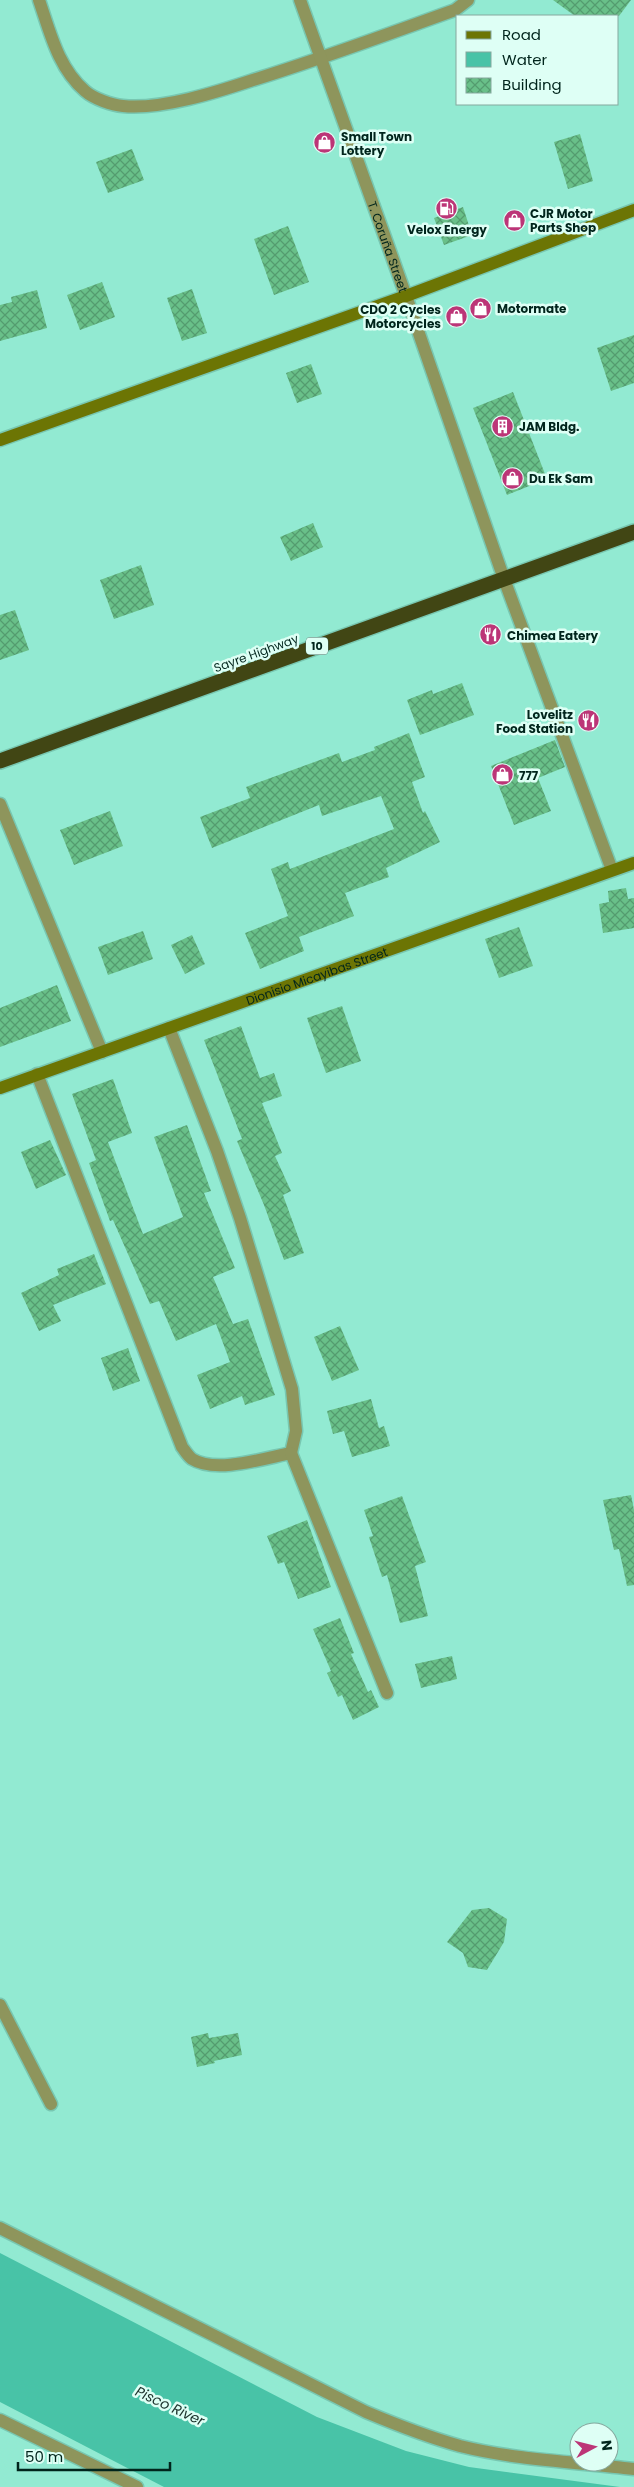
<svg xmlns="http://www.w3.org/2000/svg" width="634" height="2487" font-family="Poppins,sans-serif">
	<defs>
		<pattern id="building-cross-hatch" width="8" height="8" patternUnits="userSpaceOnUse" patternTransform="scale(1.25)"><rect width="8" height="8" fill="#69c089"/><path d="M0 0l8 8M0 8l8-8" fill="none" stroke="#549c6f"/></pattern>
	</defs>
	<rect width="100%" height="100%" fill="#92ead2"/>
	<polygon fill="#48c3a7" points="0,2253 317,2417 406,2451 469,2467 620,2487 164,2487 0,2402"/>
	<g fill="url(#building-cross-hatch)">
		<polygon points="553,0 631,0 619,16 575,16"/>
		<polygon points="580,134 593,181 568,189 554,142"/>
		<polygon points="132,149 144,180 108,193 96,162"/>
		<polygon points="463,207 472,235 444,245 434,218"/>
		<polygon points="288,226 309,282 274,295 254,239"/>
		<polygon points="102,282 115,317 80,330 67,295"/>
		<polygon points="192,289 207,333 182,341 167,298"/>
		<polygon points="37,290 47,328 0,341 0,305 12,302 11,297"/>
		<polygon points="634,335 634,383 611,391 597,348"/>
		<polygon points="311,364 322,394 297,403 286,373"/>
		<polygon points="513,392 547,479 507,495 473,408"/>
		<polygon points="313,523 323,547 291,561 280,537"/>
		<polygon points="141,565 154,605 114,619 100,580"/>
		<polygon points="15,610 29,650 0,660 0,615"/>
		<polygon points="462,683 474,715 420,735 407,700 432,690 433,694"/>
		<polygon points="409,733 425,777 412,782 423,813 425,811 440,842 386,868 389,877 345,893 354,916 299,937 304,951 260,969 245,933 288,916 271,869 288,862 290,869 394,829 381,796 322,816 319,805 212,848 200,817 250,798 246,787 339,753 342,762 375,750 374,747"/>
		<polygon points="555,740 565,767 538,778 551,811 514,825 491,766"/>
		<polygon points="110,811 123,846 74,865 60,830"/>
		<polygon points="626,888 628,899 634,898 634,928 603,933 599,904 609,902 608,891"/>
		<polygon points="519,927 533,966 499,978 485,939"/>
		<polygon points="143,931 153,959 108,975 98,947"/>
		<polygon points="192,935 205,964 185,974 171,945"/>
		<polygon points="57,985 71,1021 0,1047 0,1008"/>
		<polygon points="342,1006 361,1061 326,1073 307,1018"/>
		<polygon points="241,1026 260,1078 274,1073 282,1096 262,1103 282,1153 275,1156 291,1191 283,1195 304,1253 284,1260 264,1205 237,1141 242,1139 204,1040"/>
		<polygon points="113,1079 132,1133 108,1142 143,1234 183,1217 154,1137 187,1125 211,1191 204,1193 235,1268 213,1277 233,1324 248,1319 275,1395 245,1405 242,1396 210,1409 197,1375 230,1362 216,1324 176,1341 159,1301 150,1304 113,1220 110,1221 89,1163 96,1160 72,1094"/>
		<polygon points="50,1140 66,1175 36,1189 21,1152"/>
		<polygon points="94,1254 106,1284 53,1305 61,1321 39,1331 21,1293 59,1275 57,1269"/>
		<polygon points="340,1326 359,1370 332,1381 314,1337"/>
		<polygon points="128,1348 140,1381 113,1391 101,1358"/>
		<polygon points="371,1399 379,1428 384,1426 390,1446 352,1457 344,1431 333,1434 327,1411"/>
		<polygon points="631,1495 634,1510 634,1585 627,1586 619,1549 614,1550 603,1500"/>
		<polygon points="402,1496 426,1562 415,1566 428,1616 400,1623 387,1575 382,1577 369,1537 373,1536 364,1510"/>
		<polygon points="307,1520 331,1587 298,1599 284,1562 278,1564 267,1536"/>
		<polygon points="340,1618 354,1653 351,1654 368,1692 371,1690 379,1707 353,1720 342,1695 338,1697 327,1673 331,1671 313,1629"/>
		<polygon points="452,1656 457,1679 421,1688 415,1664"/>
		<polygon points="489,1908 507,1919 504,1942 487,1970 468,1967 463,1953 447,1942 472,1910"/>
		<polygon points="208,2033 209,2038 238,2033 242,2055 214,2061 215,2063 197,2067 191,2037"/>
	</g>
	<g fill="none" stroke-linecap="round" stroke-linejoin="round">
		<defs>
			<g id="street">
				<path d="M39 0C50 32 58 68 85 91 94 99 112 105 123 106 161 110 217 92 253 80 321 59 388 34 455 10L468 0"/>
				<path id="s1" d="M300 0 406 296 504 579 612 870"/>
				<polyline points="0,804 102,1052"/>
				<path d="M37 1074 182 1447C185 1451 188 1456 192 1459 216 1474 265 1458 291 1453L296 1431 292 1389 240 1218 217 1151 169 1028"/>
				<polyline points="291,1453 387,1693"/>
				<polyline points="0,2005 51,2104"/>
				<path d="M0 2228 366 2412C397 2425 428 2437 460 2446 516 2460 576 2462 634 2469"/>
				<polyline points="0,2420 137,2487"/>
			</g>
			<g id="secondary">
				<polyline points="0,440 406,296 634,210"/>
				<path id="s2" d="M0 1088 634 863"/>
			</g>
			<polyline id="highway" points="0,761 634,532"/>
		</defs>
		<use href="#street" stroke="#78c7b1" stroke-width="15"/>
		<use href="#secondary" stroke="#78c7b1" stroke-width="15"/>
		<use href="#highway" stroke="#78c7b1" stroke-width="18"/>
		<use href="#street" stroke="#8e955c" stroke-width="12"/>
		<use href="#secondary" stroke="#6c7504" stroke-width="12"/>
		<use href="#highway" stroke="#414614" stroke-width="15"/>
	</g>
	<defs>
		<symbol id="shop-disc" viewBox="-11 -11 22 22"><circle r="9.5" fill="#bc3577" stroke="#defff5"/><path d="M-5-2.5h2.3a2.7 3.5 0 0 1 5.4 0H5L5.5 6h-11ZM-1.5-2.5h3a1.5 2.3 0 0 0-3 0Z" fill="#fff"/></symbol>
		<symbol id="fuel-disc" viewBox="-11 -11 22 22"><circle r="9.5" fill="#bc3577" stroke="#defff5"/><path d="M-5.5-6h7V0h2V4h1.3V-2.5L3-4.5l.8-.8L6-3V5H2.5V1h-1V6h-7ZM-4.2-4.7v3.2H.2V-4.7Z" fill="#fff"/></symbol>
		<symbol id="building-disc" viewBox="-11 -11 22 22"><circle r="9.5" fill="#bc3577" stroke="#defff5"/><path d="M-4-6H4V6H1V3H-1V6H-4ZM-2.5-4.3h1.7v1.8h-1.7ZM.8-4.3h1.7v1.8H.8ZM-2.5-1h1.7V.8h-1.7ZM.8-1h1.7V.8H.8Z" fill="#fff"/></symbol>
		<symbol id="restaurant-disc" viewBox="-11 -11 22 22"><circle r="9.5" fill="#bc3577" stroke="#defff5"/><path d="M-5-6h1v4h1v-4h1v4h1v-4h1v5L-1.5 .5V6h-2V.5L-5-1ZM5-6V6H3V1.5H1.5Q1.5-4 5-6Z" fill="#fff"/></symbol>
	</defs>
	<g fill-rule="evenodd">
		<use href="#shop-disc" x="312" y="130" width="25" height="25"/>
		<use href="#fuel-disc" x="434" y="196" width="25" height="25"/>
		<use href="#shop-disc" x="502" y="208" width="25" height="25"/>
		<use href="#shop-disc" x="468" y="296" width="25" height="25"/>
		<use href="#shop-disc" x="444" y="304" width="25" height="25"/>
		<use href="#building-disc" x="490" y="414" width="25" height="25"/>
		<use href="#shop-disc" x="500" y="466" width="25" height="25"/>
		<use href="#restaurant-disc" x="478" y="622" width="25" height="25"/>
		<use href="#restaurant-disc" x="576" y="708" width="25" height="25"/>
		<use href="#shop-disc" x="490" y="762" width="25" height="25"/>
	</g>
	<g text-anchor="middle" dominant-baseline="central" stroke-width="5" stroke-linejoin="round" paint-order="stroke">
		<rect fill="#defff5" stroke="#43665d" stroke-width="1" x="306" y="637.5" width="22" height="17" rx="4"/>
		<g font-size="11" font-weight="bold" fill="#00251c">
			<text x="317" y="646">10</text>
		</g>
		<g font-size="12" font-weight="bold" fill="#00251c" stroke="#defff5" text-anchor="start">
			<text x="341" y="136">Small Town<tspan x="341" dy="14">Lottery</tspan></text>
			<text x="530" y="213">CJR Motor<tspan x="530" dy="14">Parts Shop</tspan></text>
			<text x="447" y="229" text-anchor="middle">Velox Energy</text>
			<text x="497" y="308">Motormate</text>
			<text x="441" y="309" text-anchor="end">CDO 2 Cycles<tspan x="441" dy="14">Motorcycles</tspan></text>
			<text x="519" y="426">JAM Bldg.</text>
			<text x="529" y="478">Du Ek Sam</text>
			<text x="507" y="635">Chimea Eatery</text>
			<text x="573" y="714" text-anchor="end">Lovelitz<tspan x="573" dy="14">Food Station</tspan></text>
			<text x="519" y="775">777</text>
		</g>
		<g font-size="12" fill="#00251c" stroke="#defff5">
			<text stroke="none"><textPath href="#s1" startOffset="262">T. Coruña Street</textPath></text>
			<text transform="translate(256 653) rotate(-20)">Sayre Highway</text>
			<text stroke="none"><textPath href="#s2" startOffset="336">Dionisio Micayibas Street</textPath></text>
		</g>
		<g font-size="14" font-style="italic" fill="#1d322c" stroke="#defff5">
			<text transform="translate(170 2406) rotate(25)">Pisco River</text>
		</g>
	</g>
	<rect x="456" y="15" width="162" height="90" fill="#defff5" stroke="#85a89e"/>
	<rect x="466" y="31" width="25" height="8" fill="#6c7504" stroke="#85a89e"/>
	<text x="502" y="40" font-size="15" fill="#00251c">Road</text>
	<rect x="466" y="52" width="25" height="15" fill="#48c3a7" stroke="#85a89e"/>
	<text x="502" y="65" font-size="15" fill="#00251c">Water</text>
	<rect x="466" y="78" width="25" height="15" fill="url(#building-cross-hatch)" stroke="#85a89e"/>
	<text x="502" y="90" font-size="15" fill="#00251c">Building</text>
	<g transform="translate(594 2447) rotate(83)"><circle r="24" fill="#defff5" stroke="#85a89e"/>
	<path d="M0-4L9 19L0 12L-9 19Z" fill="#bc3577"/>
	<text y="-8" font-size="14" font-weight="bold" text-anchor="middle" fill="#00251c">N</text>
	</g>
	<path d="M18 2462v8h152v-8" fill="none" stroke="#00251c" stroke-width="2.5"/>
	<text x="25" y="2462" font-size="15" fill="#00251c" stroke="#defff5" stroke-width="4" paint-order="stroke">50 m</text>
</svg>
